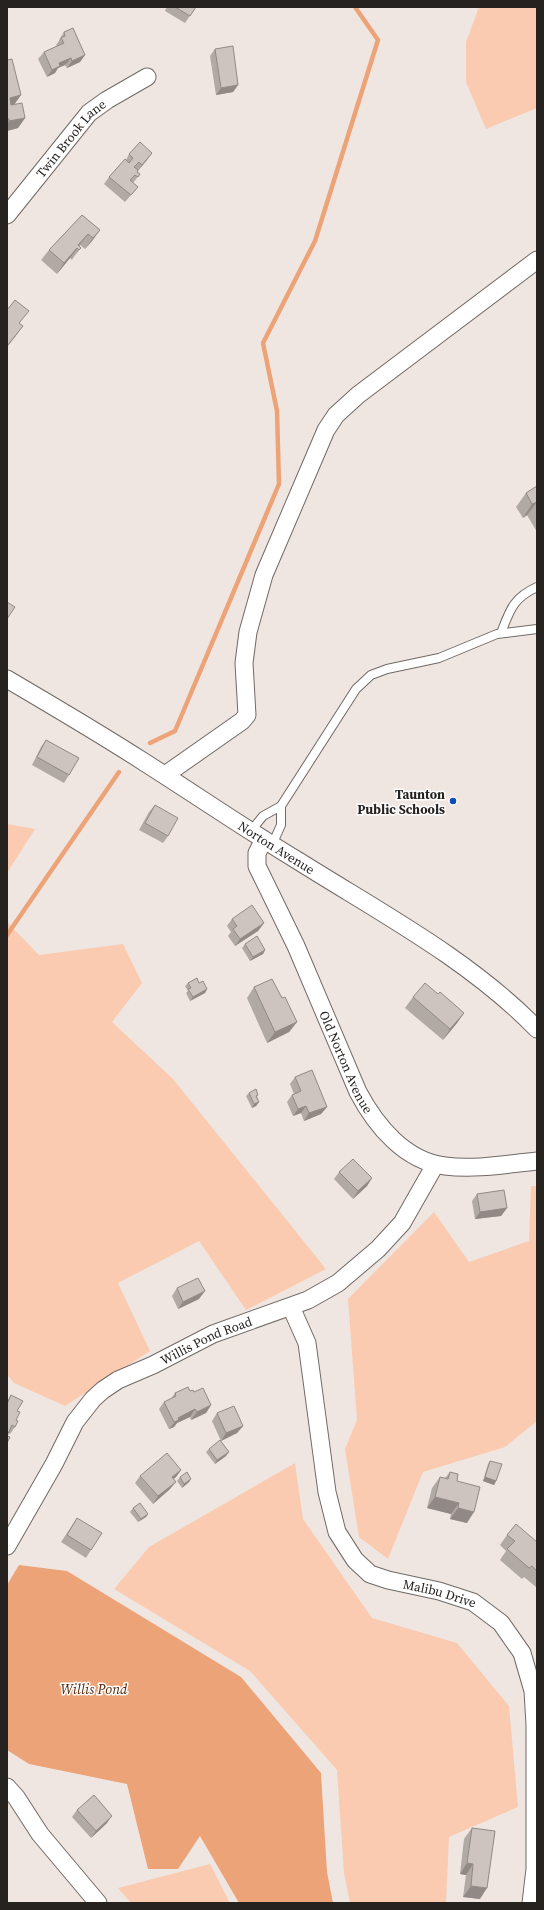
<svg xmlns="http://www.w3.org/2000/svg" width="544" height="1910" font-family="'Source Serif 4',serif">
	<rect width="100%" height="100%" fill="#efe6e1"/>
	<g fill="#facbb0">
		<polygon points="479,7 537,7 537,108 486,129 466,82 466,42"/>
		<polygon points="7,824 35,829 7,873"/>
		<polygon points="7,922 39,955 123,944 142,983 112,1022 173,1079 326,1269 246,1310 199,1241 118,1283 150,1351 65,1406 14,1383 7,1374"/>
		<polygon points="531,1186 537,1186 537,1421 505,1447 423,1472 388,1559 359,1537 345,1449 357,1420 348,1299 434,1212 469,1262 529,1241"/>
		<polygon points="295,1463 303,1519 372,1618 457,1643 509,1706 518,1807 449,1837 446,1903 350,1903 344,1873 337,1770 250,1671 114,1589 149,1547"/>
		<polygon points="210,1864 230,1903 131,1903 118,1888"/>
	</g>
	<polygon fill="#eda378" points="19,1565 67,1571 241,1677 321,1773 327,1872 333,1903 239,1903 200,1836 178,1869 148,1869 127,1784 29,1764 7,1750 7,1585"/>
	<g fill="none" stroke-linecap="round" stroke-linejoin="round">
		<g stroke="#eda378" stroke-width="4.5">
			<polyline points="150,743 175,731 279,484 277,411 263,343 315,241 378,40 355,7"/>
			<polyline points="7,935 119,772"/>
		</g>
		<defs>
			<g id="lane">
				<path d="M501 633C510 610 513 598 537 587"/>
				<polyline points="281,806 356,689 371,675 387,669 439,658 497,634 537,629"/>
				<polyline points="250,832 263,816 281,806 281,825 272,845"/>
			</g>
			<g id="street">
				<path id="s1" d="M7 215 89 113 107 100 147 77"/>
				<path id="s2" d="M7 679C53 706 99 733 144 762 196 795 247 830 300 862 381 913 470 960 537 1029"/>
				<polyline points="165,775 242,721 247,715 244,663 248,632 264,575 326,430 336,415 358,395 537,260"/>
				<path id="s3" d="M264 840 257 853V866L296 946 358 1092C376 1126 405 1161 445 1166 475 1170 507 1164 537 1161"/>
				<path id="s4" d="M291 1307 307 1343 327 1492 337 1532 355 1560 370 1574 388 1580 439 1591 473 1602 501 1623 522 1653 533 1691 535 1725V1869L531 1903"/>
				<path id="s5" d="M7 1546 54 1464 75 1422 93 1399 103 1390 118 1380 153 1365 213 1334 308 1300 338 1283 378 1249 402 1223 435 1165"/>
				<polyline points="7,1787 16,1797 40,1834 98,1903"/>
			</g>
		</defs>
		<use href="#lane" stroke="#716965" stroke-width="10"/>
		<use href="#street" stroke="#716965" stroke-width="19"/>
		<use href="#lane" stroke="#fff" stroke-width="8"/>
		<use href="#street" stroke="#fff" stroke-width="17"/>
	</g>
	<g fill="#b0a9a4">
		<polygon points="167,7 196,7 185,23 165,11"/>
		<polygon points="64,32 85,55 80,62 67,68 65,65 58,68 55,73 47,77 38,59 44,52 57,46 56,45 59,41 59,40"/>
		<polygon points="215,49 238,85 233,92 216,95 210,56"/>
		<polygon points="7,60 21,95 14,105 25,118 18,128 7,131"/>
		<polygon points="129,154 147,160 137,172 140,174 133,183 138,187 125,202 104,184 109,177 126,160"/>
		<polygon points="82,215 100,230 92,241 85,249 80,245 79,246 81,248 73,258 72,260 70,258 57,274 41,260 49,250"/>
		<polygon points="537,486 537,532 527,515 523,518 516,507 526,493"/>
		<polygon points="46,740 69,775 64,783 32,765 41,747"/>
		<polygon points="155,805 168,836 163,843 139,830 149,812"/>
		<polygon points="232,919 264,923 258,931 235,946 228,936 231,932 227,926"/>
		<polygon points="245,944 265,950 263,954 250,961 242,948"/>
		<polygon points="188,983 207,989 205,993 190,1001 186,993 188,991 185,986"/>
		<polygon points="254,987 282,998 297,1022 289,1032 267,1043 247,998"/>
		<polygon points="438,994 464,1013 457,1023 443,1040 405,1008 413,997"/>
		<polygon points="295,1077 327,1107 321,1114 304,1121 301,1113 293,1116 287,1102 292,1095 294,1094 290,1084"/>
		<polygon points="249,1093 258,1095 257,1097 259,1102 256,1106 252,1108 246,1096"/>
		<polygon points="339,1172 372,1178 367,1186 353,1199 334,1179"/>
		<polygon points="477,1194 507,1208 501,1216 475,1219 472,1201"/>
		<polygon points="177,1288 199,1299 178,1309 172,1296"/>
		<polygon points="190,1391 194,1392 211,1405 206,1413 191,1420 190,1417 177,1423 174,1427 169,1429 159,1409 164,1402 171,1399 175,1393"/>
		<polygon points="11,1395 17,1411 15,1427 10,1434 8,1433 7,1436 7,1443 7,1401"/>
		<polygon points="217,1413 243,1426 237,1433 221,1441 212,1421"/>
		<polygon points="209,1449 226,1456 215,1464 206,1452"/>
		<polygon points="490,1461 496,1481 494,1485 483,1481 488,1464"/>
		<polygon points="181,1470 176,1477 173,1479 170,1489 153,1504 135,1483 140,1476"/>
		<polygon points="450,1472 457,1481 467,1523 450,1519 451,1514 427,1508 432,1488 440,1477 445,1478"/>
		<polygon points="180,1477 191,1479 189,1482 182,1488 177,1481"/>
		<polygon points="133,1508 148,1514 146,1517 138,1522 130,1512"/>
		<polygon points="77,1518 91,1550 86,1558 61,1542"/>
		<polygon points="507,1535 537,1542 537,1585 536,1587 524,1577 522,1579 500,1560 506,1551 500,1545"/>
		<polygon points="77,1810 107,1823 91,1838 72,1817"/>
		<polygon points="472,1828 480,1899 463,1897 466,1875 460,1874 464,1839"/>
	</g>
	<g fill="#908986">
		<polygon points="85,55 80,62 67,68 72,61"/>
		<polygon points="71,58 65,65 58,68 55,73 47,77 52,70 59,63"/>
		<polygon points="238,85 233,92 216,95 221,88"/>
		<polygon points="21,95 13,106 7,108 10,98"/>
		<polygon points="25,118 18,128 7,131 7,125 9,121"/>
		<polygon points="152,153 147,160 137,172 142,165"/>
		<polygon points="100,230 92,241 85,249 93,238"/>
		<polygon points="88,234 70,258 57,274 64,263"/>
		<polygon points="23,326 15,337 7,347 7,346"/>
		<polygon points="537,502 527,515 523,518 532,504"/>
		<polygon points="264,923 258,931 235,946 240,939"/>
		<polygon points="265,950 263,954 250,961 253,957"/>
		<polygon points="207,989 205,993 190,1001 193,997"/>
		<polygon points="464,1013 457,1023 443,1040 450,1029"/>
		<polygon points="297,1022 289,1032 267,1043 275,1032"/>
		<polygon points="259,1102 256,1106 252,1108 254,1104"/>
		<polygon points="306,1106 301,1113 293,1116 298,1109"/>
		<polygon points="327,1107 321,1114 304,1121 309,1113"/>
		<polygon points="372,1178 367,1186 353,1199 358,1191"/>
		<polygon points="507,1208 501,1216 475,1219 480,1212"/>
		<polygon points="205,1291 199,1299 178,1309 183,1302"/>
		<polygon points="211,1405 206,1413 191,1420 197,1412"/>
		<polygon points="195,1409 190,1417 177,1423 174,1427 169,1429 178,1418"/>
		<polygon points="243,1426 237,1433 221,1441 226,1433"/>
		<polygon points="229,1452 226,1456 215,1464 217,1460"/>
		<polygon points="181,1470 176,1477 167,1485 172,1477"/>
		<polygon points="485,1477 496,1481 494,1485 483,1481"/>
		<polygon points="191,1479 189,1482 182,1488 184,1484"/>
		<polygon points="176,1482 170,1489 153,1504 158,1496"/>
		<polygon points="435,1497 459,1503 451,1514 427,1508"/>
		<polygon points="458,1508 474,1512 467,1523 450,1519"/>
		<polygon points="148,1514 146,1517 138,1522 141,1519"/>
		<polygon points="112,1816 107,1823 91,1838 96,1831"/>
		<polygon points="467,1863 473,1864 466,1875 460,1874"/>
		<polygon points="471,1886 487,1888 480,1899 463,1897"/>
	</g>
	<g fill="#cdc4bf" stroke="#908986">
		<polygon points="175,7 196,7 190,16"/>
		<polygon points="73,28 85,55 72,61 71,58 59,63 60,66 52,70 44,52 64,43 61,38 65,36 64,32"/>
		<polygon points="233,46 238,85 221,88 215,49"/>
		<polygon points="12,59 21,95 10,98 11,105 22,103 25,118 9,121 9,119 7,119 7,60"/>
		<polygon points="140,142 152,153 142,165 139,162 134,167 138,170 137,172 140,174 138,177 135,175 130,180 138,187 131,195 109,177 125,159 129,163 133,158 129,154"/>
		<polygon points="82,215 100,230 93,238 88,234 78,245 81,248 79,250 77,248 64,263 49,250"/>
		<polygon points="15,300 29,311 19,323 23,326 7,346 7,310"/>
		<polygon points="537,486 537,502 532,504 526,493"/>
		<polygon points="7,602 15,607 7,619"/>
		<polygon points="46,740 79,758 69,775 37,757"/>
		<polygon points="155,805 178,818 168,836 145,823"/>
		<polygon points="252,905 264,923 240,939 233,929 237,926 232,919"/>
		<polygon points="257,936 265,950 253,957 245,944"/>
		<polygon points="197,978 199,983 203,981 207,989 193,997 188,989 191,988 188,983"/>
		<polygon points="272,979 282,998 285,997 297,1022 275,1032 254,987"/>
		<polygon points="425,983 438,994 440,992 464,1013 450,1029 413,997"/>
		<polygon points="312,1070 327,1107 309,1113 306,1106 298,1109 292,1095 301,1091 295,1077"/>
		<polygon points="256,1089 258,1095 256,1096 259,1102 254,1104 249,1093"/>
		<polygon points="353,1159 372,1178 358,1191 339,1172"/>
		<polygon points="504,1190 507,1208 480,1212 477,1194"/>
		<polygon points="198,1278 205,1291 183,1302 177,1288"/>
		<polygon points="188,1387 190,1391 193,1390 194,1392 203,1388 211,1405 197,1412 195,1409 178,1418 179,1420 174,1422 164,1402 176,1396 175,1393"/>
		<polygon points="11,1395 23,1401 17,1411 20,1412 16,1420 18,1421 15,1427 12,1425 7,1436 10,1437 7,1443 7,1404"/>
		<polygon points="234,1406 243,1426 226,1433 217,1413"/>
		<polygon points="220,1440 229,1452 217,1460 209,1449"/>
		<polygon points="167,1453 181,1470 172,1477 176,1482 158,1496 140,1476"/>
		<polygon points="490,1461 502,1464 496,1481 485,1477"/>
		<polygon points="187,1472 191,1479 184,1484 180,1477"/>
		<polygon points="450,1472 458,1474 457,1481 480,1487 474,1512 458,1508 459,1503 435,1497 440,1477 448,1479"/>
		<polygon points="140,1503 148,1514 141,1519 133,1508"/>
		<polygon points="77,1518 102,1533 91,1550 67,1535"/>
		<polygon points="516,1524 537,1542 537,1571 532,1566 529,1568 507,1549 515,1541 507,1535"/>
		<polygon points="94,1795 112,1816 96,1831 77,1810"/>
		<polygon points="472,1828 495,1831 487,1888 471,1886 473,1864 467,1863"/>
	</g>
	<circle fill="#0b4cb7" stroke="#fff" stroke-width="1.5" cx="453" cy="801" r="4"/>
	<g text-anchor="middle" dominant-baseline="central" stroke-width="3" stroke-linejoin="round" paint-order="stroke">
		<g font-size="13" fill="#252220" stroke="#fff">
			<text stroke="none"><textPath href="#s1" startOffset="100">Twin Brook Lane</textPath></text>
			<text stroke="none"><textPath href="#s2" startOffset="318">Norton Avenue</textPath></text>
			<text stroke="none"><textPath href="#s3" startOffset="243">Old Norton Avenue</textPath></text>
			<text stroke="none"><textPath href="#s5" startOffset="299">Willis Pond Road</textPath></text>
			<text stroke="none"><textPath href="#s4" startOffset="357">Malibu Drive</textPath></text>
		</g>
		<g font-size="13" font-weight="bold" fill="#252220" stroke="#fff" text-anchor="end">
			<text x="445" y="794">Taunton<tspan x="445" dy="15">Public Schools</tspan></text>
		</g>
		<g font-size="14" font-style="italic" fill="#572807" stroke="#fff">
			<text x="94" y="1689">Willis Pond</text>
		</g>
	</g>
	<rect width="544" height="1910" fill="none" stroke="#252220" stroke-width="16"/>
</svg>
